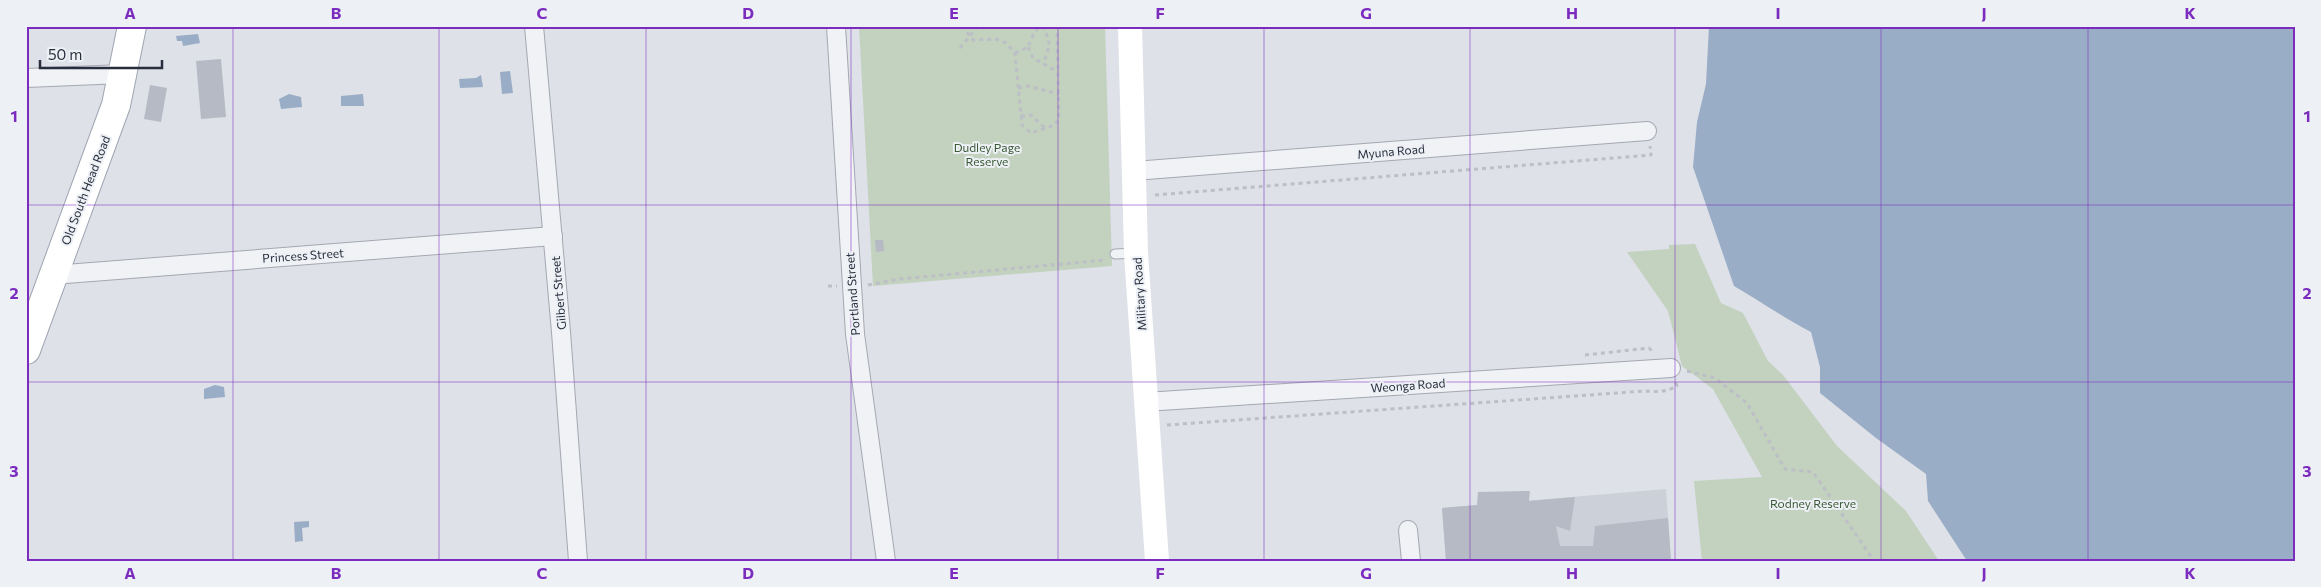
<svg xmlns="http://www.w3.org/2000/svg" width="2321" height="587" font-family="Commissioner,sans-serif">
	<rect width="100%" height="100%" fill="#dee1e7"/>
	<polygon fill="#ccd0d9" points="1666,489 1671,561 1446,561 1442,508"/>
	<g fill="#c3d1bf">
		<polygon points="859,26 1105,26 1112,266 873,286"/>
		<polygon points="1695,244 1721,303 1743,313 1768,361 1783,375 1837,446 1906,511 1939,561 1702,561 1694,481 1762,477 1713,389 1682,366 1668,311 1627,252 1669,249 1669,245"/>
	</g>
	<g fill="#9aadc6">
		<path d="M1709 26H2295V561H1967L1928 501 1926 474 1876 438 1820 393V367L1811 332C1784 318 1760 301 1734 286L1693 167 1697 122 1706 84Z"/>
		<polygon points="198,34 200,43 183,46 182,41 177,41 176,36"/>
		<polygon points="510,71 513,93 502,94 500,72"/>
		<polygon points="481,75 483,87 460,88 459,79 476,78"/>
		<polygon points="289,94 301,97 302,107 281,109 279,99"/>
		<polygon points="363,94 364,106 341,106 341,96"/>
		<polygon points="215,385 224,387 225,397 204,399 204,389"/>
		<polygon points="309,521 309,527 302,528 303,541 295,542 294,522"/>
	</g>
	<g fill="#b5bac4">
		<polygon points="221,59 226,117 201,119 196,61"/>
		<polygon points="150,85 167,88 161,122 144,119"/>
		<polygon points="875,240 883,240 884,251 876,252"/>
		<polygon points="1530,491 1529,501 1575,497 1570,531 1556,526 1560,546 1593,546 1595,526 1668,518 1671,561 1446,561 1442,508 1477,505 1478,492"/>
	</g>
	<g fill="none" stroke-linecap="round" stroke-linejoin="round">
		<defs>
			<polyline id="lane" points="1115,254 1135,253"/>
			<g id="street">
				<polyline points="534,26 561,332 578,561"/>
				<polyline points="836,26 855,334 886,561"/>
				<polyline points="26,78 123,74"/>
				<polyline points="1134,171 1647,131"/>
				<polyline points="53,275 553,236"/>
				<polyline points="1145,402 1671,368"/>
				<polyline points="1408,530 1411,561"/>
			</g>
			<polyline id="primary" points="26,350 116,105 132,26"/>
		</defs>
		<use href="#lane" stroke="#a4a8b1" stroke-width="11"/>
		<use href="#street" stroke="#a4a8b1" stroke-width="20"/>
		<use href="#primary" stroke="#9ea5b2" stroke-width="30"/>
		<g stroke="#bcbfc6" stroke-width="3" stroke-dasharray="4 4" stroke-linecap="butt">
			<polyline points="962,26 973,40 996,39 1006,43 1015,53 1022,125 1031,133 1055,125 1059,119 1057,26"/>
			<path d="M1042 26C1052 43 1050 46 1043 64"/>
			<polyline points="1028,47 1033,58 1058,72"/>
			<polyline points="960,48 978,26"/>
			<polyline points="1015,53 1028,47 1035,31 1041,26"/>
			<polyline points="1018,88 1028,86 1059,94"/>
			<polyline points="1021,116 1031,115 1045,128"/>
			<polyline points="1155,195 1651,155 1650,146"/>
			<polyline points="868,285 900,279 1105,260"/>
			<polyline points="828,286 837,286"/>
			<polyline points="1585,355 1649,348 1654,353"/>
			<polyline points="1687,371 1715,378 1747,403 1785,469 1813,472 1874,561"/>
			<path d="M1167 425 1645 391C1657 392 1667 392 1677 386L1675 381"/>
		</g>
		<use href="#lane" stroke="#f0f2f6" stroke-width="9"/>
		<use href="#street" stroke="#f0f2f6" stroke-width="18"/>
		<polyline stroke="#fff" stroke-width="24" points="1130,26 1136,253 1157,561"/>
		<use href="#primary" stroke="#fff" stroke-width="28"/>
	</g>
	<path fill="none" stroke="#7b2cbf" stroke-width="1" stroke-opacity="0.55" d="M233 26V561M439 26V561M646 26V561M851 26V561M1058 26V561M1264 26V561M1470 26V561M1675 26V561M1881 26V561M2088 26V561M26 205H2295M26 382H2295"/>
	<g text-anchor="middle" dominant-baseline="central" stroke-width="4" stroke-linejoin="round" paint-order="stroke">
		<g font-size="12" fill="#3a5935" stroke="#edf0f5">
			<text x="987" y="147">Dudley Page<tspan x="987" dy="14">Reserve</tspan></text>
			<text x="1813" y="503">Rodney Reserve</text>
		</g>
		<g font-size="12" fill="#282e3d" stroke="#edf0f5">
			<text transform="translate(1391 151) rotate(-5)">Myuna Road</text>
			<text transform="translate(85 190) rotate(-69)">Old South Head Road</text>
			<text transform="translate(303 255) rotate(-4)">Princess Street</text>
			<text transform="translate(558 293) rotate(-95)">Gilbert Street</text>
			<text transform="translate(852 294) rotate(-94)">Portland Street</text>
			<text transform="translate(1139 294) rotate(-94)">Military Road</text>
			<text transform="translate(1408 385) rotate(-4)">Weonga Road</text>
		</g>
	</g>
	<rect width="2321" height="587" fill="none" stroke="#edf0f5" stroke-width="55"/>
	<path d="M40 60v8h122v-8" fill="none" stroke="#282e3d" stroke-width="2.5"/>
	<text x="48" y="60" font-size="15" fill="#282e3d" stroke="#edf0f5" stroke-width="4" paint-order="stroke">50 m</text>
	<rect x="28" y="28" width="2266" height="532" fill="none" stroke="#7b2cbf" stroke-width="2"/>
	<g font-size="16" text-anchor="middle" font-weight="bold" fill="#7b2cbf">
		<text x="130" y="19">A</text>
		<text x="336" y="19">B</text>
		<text x="542" y="19">C</text>
		<text x="748" y="19">D</text>
		<text x="954" y="19">E</text>
		<text x="1160" y="19">F</text>
		<text x="1366" y="19">G</text>
		<text x="1572" y="19">H</text>
		<text x="1778" y="19">I</text>
		<text x="1984" y="19">J</text>
		<text x="2190" y="19">K</text>
		<text x="14" y="122">1</text>
		<text x="2307" y="122">1</text>
		<text x="14" y="299">2</text>
		<text x="2307" y="299">2</text>
		<text x="14" y="477">3</text>
		<text x="2307" y="477">3</text>
		<text x="130" y="579">A</text>
		<text x="336" y="579">B</text>
		<text x="542" y="579">C</text>
		<text x="748" y="579">D</text>
		<text x="954" y="579">E</text>
		<text x="1160" y="579">F</text>
		<text x="1366" y="579">G</text>
		<text x="1572" y="579">H</text>
		<text x="1778" y="579">I</text>
		<text x="1984" y="579">J</text>
		<text x="2190" y="579">K</text>
	</g>
</svg>
